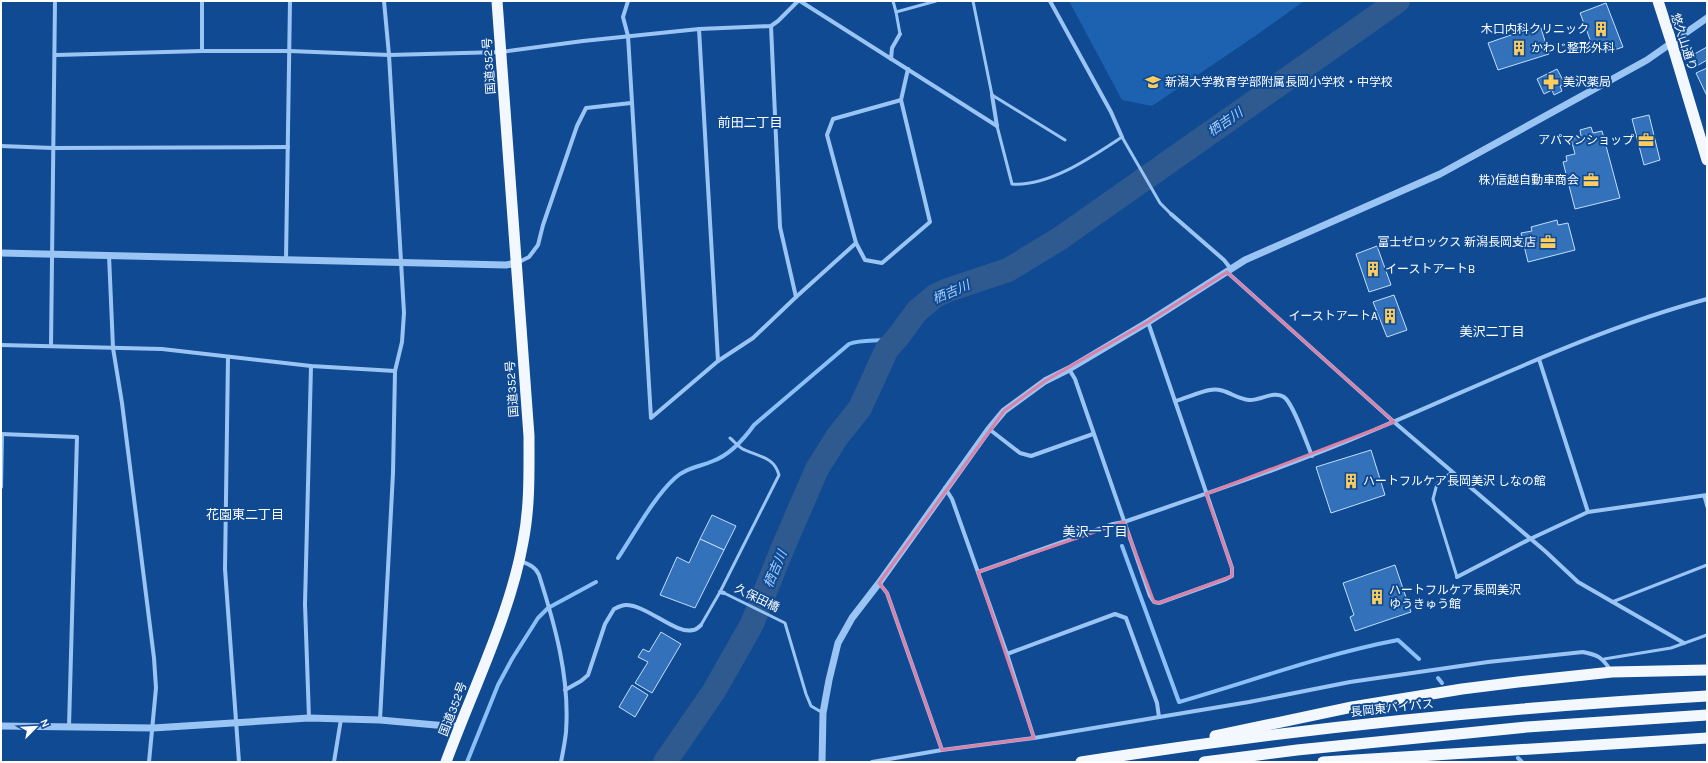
<svg xmlns="http://www.w3.org/2000/svg" width="1708" height="763" font-family="Karla,'Noto Sans JP',sans-serif">
	<rect width="100%" height="100%" fill="#0f4a92"/>
	<polygon fill="#1d62b0" points="1069,1 1304,1 1258,34 1152,106 1122,100"/>
	<g fill="none" stroke-linecap="round" stroke-linejoin="round">
		<g stroke="#8bbff8" stroke-width="4">
			<path d="M1122 546 1179 702C1252 681 1324 654 1398 640L1419 659"/>
			<path d="M618 558C634 534 654 497 675 478 686 468 699 467 713 461 729 455 744 439 754 425L849 344C865 338 882 343 898 337"/>
			<polyline points="1438,678 1442,683"/>
			<polyline points="1518,758 1522,762"/>
			<polyline points="467,762 498,685 512,659 538,618 548,608 596,582"/>
		</g>
		<polyline stroke="#2e5a8f" stroke-width="24" points="665,762 714,691 752,624 784,545 817,469 837,437 860,408 887,349 898,337 917,311 935,296 948,290 1008,270 1059,239 1398,1"/>
	</g>
	<g fill="#3372ba" stroke="#c1defe">
		<polygon points="1606,3 1623,47 1611,51 1608,44 1594,50 1580,13"/>
		<polygon points="1540,25 1549,54 1498,70 1488,43"/>
		<polygon points="1707,47 1707,60 1695,67 1689,57"/>
		<polygon points="1707,68 1707,96 1696,73"/>
		<polygon points="1557,69 1565,84 1560,86 1562,91 1554,95 1552,90 1544,94 1537,79"/>
		<polygon points="1649,115 1660,160 1644,165 1632,119"/>
		<polygon points="1591,127 1593,133 1602,131 1620,198 1575,209 1563,162 1567,161 1566,156 1575,154 1571,139 1581,136 1580,130"/>
		<polygon points="1557,220 1558,225 1568,223 1575,250 1528,262 1521,233 1532,231 1531,227"/>
		<polygon points="1377,246 1391,285 1369,292 1356,254"/>
		<polygon points="1394,295 1407,330 1387,337 1373,302"/>
		<polygon points="1371,450 1385,495 1331,513 1316,467"/>
		<polygon points="712,515 736,526 724,550 700,539"/>
		<polygon points="700,539 724,550 695,608 660,595 677,557 689,563"/>
		<polygon points="1395,565 1411,612 1355,631 1350,617 1354,615 1343,583"/>
		<polygon points="661,632 681,644 652,693 635,683 648,662 638,657 643,649 649,652"/>
		<polygon points="632,685 648,695 635,717 619,707"/>
	</g>
	<g fill="none" stroke-linecap="round" stroke-linejoin="round">
		<g stroke="#9ac4f4" stroke-width="3">
			<polyline points="893,1 896,12 936,1"/>
			<polyline points="973,1 992,95 1065,140"/>
			<polyline points="896,12 900,34"/>
			<path d="M997 126 1012 184C1049 187 1093 156 1122 137L1160 203 1171 214"/>
			<polyline points="1452,472 1437,484 1433,499 1457,577"/>
			<polyline points="1704,496 1707,507"/>
			<polyline points="724,593 785,623 806,694 811,706 823,713"/>
			<polyline points="1612,602 1707,565"/>
			<path d="M701 625 720 592 779 475C774 457 760 457 745 450 739 448 735 442 730 438"/>
			<polyline points="1604,659 1671,648 1707,635"/>
		</g>
		<g stroke="#9ac4f4" stroke-width="4">
			<polyline points="628,1 623,17 628,36 651,418 718,361 753,338 796,297 780,227 771,26"/>
			<polyline points="800,1 997,126"/>
			<polyline points="1050,1 1111,112 1122,137"/>
			<polyline points="699,29 718,361"/>
			<polyline points="202,51 202,1"/>
			<polyline points="56,55 202,51 290,51 389,55 501,52 583,41 699,29 771,26 778,21 798,1"/>
			<polyline points="891,59 892,48 900,34"/>
			<polyline points="992,95 997,126"/>
			<polyline points="1,146 53,148 288,147"/>
			<polyline points="1171,214 1224,260 1231,269"/>
			<polyline points="856,243 865,260 882,263 930,222 901,100"/>
			<polyline points="109,255 113,348 122,403 154,658 156,688 149,762"/>
			<polyline points="286,260 290,1"/>
			<polyline points="517,263 529,257 538,245 543,225 577,126 586,108 631,103"/>
			<polyline points="1227,272 1394,422 1545,551 1578,582 1684,643"/>
			<polyline points="796,297 856,243 827,135 833,119 901,100 908,69"/>
			<polyline points="1,345 162,349 311,366 395,371"/>
			<polyline points="51,346 55,1"/>
			<polyline points="228,357 225,569 239,762"/>
			<polyline points="1069,369 1075,379 1150,596 1154,602 1159,603 1226,579 1232,576 1232,568 1148,322"/>
			<path d="M1175 401C1186 398 1199 392 1210 390 1225 387 1235 399 1249 400 1260 401 1274 390 1284 397 1293 403 1307 444 1312 456"/>
			<polyline points="989,429 1020,453 1031,456 1093,434"/>
			<polyline points="1,434 77,437 69,727"/>
			<polyline points="1,487 2,434"/>
			<polyline points="945,488 952,499 1007,654 1034,738"/>
			<polyline points="1588,512 1707,495"/>
			<path d="M520 561C528 564 535 566 539 575 555 625 570 678 566 732 565 742 563 752 561 762"/>
			<path d="M978 572 1113 524 1124 522C1208 493 1293 465 1374 430 1484 384 1592 330 1707 299"/>
			<polyline points="1457,577 1530,539 1588,512 1539,359"/>
			<polyline points="879,583 887,593 942,750"/>
			<polyline points="720,592 724,593"/>
			<polyline points="1007,654 1115,614 1126,618 1157,703 1159,717"/>
			<path d="M565 690 581 681 588 675 605 624 614 609C618 607 622 605 626 605 647 605 676 635 693 630 696 630 699 627 701 625"/>
			<polyline points="309,718 305,604 311,366"/>
			<polyline points="380,720 393,473 395,371 402,342 404,313 389,55 384,1"/>
			<polyline points="334,762 341,719"/>
			<path d="M872 762 942 750 1034 738 1249 702 1350 682 1488 662 1583 652C1598 655 1602 657 1611 671"/>
		</g>
		<g stroke="#9ac4f4" stroke-width="7">
			<polyline points="1,253 506,265 517,263"/>
			<polyline points="1,726 153,728 309,718 380,720 447,726 460,726"/>
			<polyline points="822,762 823,713 829,680 838,643 852,618 879,583 989,429 1004,411 1045,381 1069,369 1148,322 1245,260 1440,174 1647,60 1707,18"/>
		</g>
		<g stroke="#f3f8ff" stroke-width="11">
			<polyline points="1658,1 1672,44 1707,160"/>
			<polyline points="1215,736 1352,707 1462,689 1518,682 1612,672 1707,670"/>
			<path d="M446 762C472 691 510 615 523 542 530 507 529 471 529 436L497 1"/>
			<path d="M1081 762C1288 729 1498 708 1707 696"/>
			<polyline points="1204,762 1297,750 1527,727 1707,715"/>
			<polyline points="1323,762 1707,738"/>
		</g>
	</g>
	<path fill="none" stroke="#dd80a5" stroke-width="3" stroke-linejoin="round" d="M1227 272 1394 422 1206 494 1232 568V576L1159 603 1154 602 1124 522 978 572 1034 738 942 750 887 593 879 583 1004 411 1045 381 1148 322Z"/>
	<defs>
		<symbol id="building-bare" viewBox="-9 -9 18 18"><path d="M-4-6H4V6H1V3H-1V6H-4ZM-2.5-4.3h1.7v1.8h-1.7ZM.8-4.3h1.7v1.8H.8ZM-2.5-1h1.7V.8h-1.7ZM.8-1h1.7V.8H.8Z" fill="#ffcd5d" stroke="#0f4a92" stroke-width="2.5" paint-order="stroke"/></symbol>
		<symbol id="school-bare" viewBox="-9 -9 18 18"><path d="M0-5L7-2L0 1L-7-2ZM-4 1L0 2.5L4 1V4Q0 6-4 4Z" fill="#ffcd5d" stroke="#0f4a92" stroke-width="2.5" paint-order="stroke"/></symbol>
		<symbol id="pharmacy-bare" viewBox="-9 -9 18 18"><path d="M-2-6h4v4h4v4h-4v4h-4v-4h-4v-4h4Z" fill="#ffcd5d" stroke="#0f4a92" stroke-width="2.5" paint-order="stroke"/></symbol>
		<symbol id="office-bare" viewBox="-9 -9 18 18"><path d="M-6-3h4V-5.5h4V-3h4V5H-6ZM-1-4.5V-3h2v-1.5ZM-6 0V1H6V0Z" fill="#ffcd5d" stroke="#0f4a92" stroke-width="2.5" paint-order="stroke"/></symbol>
	</defs>
	<g fill-rule="evenodd">
		<use href="#building-bare" x="1590" y="18" width="22" height="22"/>
		<use href="#building-bare" x="1508" y="37" width="22" height="22"/>
		<use href="#school-bare" x="1142" y="71" width="22" height="22"/>
		<use href="#pharmacy-bare" x="1540" y="71" width="22" height="22"/>
		<use href="#office-bare" x="1635" y="129" width="22" height="22"/>
		<use href="#office-bare" x="1580" y="169" width="22" height="22"/>
		<use href="#office-bare" x="1537" y="231" width="22" height="22"/>
		<use href="#building-bare" x="1362" y="258" width="22" height="22"/>
		<use href="#building-bare" x="1379" y="305" width="22" height="22"/>
		<use href="#building-bare" x="1340" y="470" width="22" height="22"/>
		<use href="#building-bare" x="1366" y="586" width="22" height="22"/>
	</g>
	<g text-anchor="middle" dominant-baseline="central" stroke-width="4" stroke-linejoin="round" paint-order="stroke">
		<g font-size="12" fill="#fff" stroke="#0f4a92" text-anchor="start">
			<text x="1589" y="29" text-anchor="end">木口内科クリニック</text>
			<text x="1531" y="48">かわじ整形外科</text>
			<text x="1165" y="82">新潟大学教育学部附属長岡小学校・中学校</text>
			<text x="1563" y="82">美沢薬局</text>
			<text x="1634" y="140" text-anchor="end">アパマンショップ</text>
			<text x="1579" y="180" text-anchor="end">株)信越自動車商会</text>
			<text x="1536" y="242" text-anchor="end">富士ゼロックス 新潟長岡支店</text>
			<text x="1385" y="269">イーストアートB</text>
			<text x="1378" y="316" text-anchor="end">イーストアートA</text>
			<text x="1363" y="481">ハートフルケア長岡美沢 しなの館</text>
			<text x="1389" y="590">ハートフルケア長岡美沢<tspan x="1389" dy="14">ゆうきゅう館</tspan></text>
		</g>
		<g font-size="12" fill="#fff" stroke="#0f4a92">
			<text transform="translate(1684 42) rotate(72)">悠久山通り</text>
			<text transform="translate(489 66) rotate(-94)">国道352号</text>
			<text transform="translate(512 389) rotate(-94)">国道352号</text>
			<text transform="translate(757 598) rotate(26)">久保田橋</text>
			<text transform="translate(1392 708) rotate(-6)">長岡東バイパス</text>
			<text transform="translate(453 709) rotate(-69)">国道352号</text>
		</g>
		<g font-size="13" fill="#fff" stroke="#0f4a92">
			<text x="750" y="122">前田二丁目</text>
			<text x="1492" y="331">美沢二丁目</text>
			<text x="245" y="514">花園東二丁目</text>
			<text x="1095" y="531">美沢一丁目</text>
		</g>
		<g font-size="13" font-style="italic" fill="#a6cefb" stroke="#0f4a92">
			<text transform="translate(1225 122) rotate(-35)">栖吉川</text>
			<text transform="translate(951 292) rotate(-23)">栖吉川</text>
			<text transform="translate(775 569) rotate(-67)">栖吉川</text>
		</g>
	</g>
	<rect width="1708" height="763" fill="none" stroke="#ffffff" stroke-width="4"/>
	<g transform="translate(36 727) rotate(66)" stroke="#0f4a92" stroke-width="3" paint-order="stroke">
	<path d="M0-3L7 15L0 10L-7 15Z" fill="#ffffff"/>
	<text y="-6" font-size="11" font-weight="bold" text-anchor="middle" fill="#ffffff">N</text>
	</g>
</svg>
